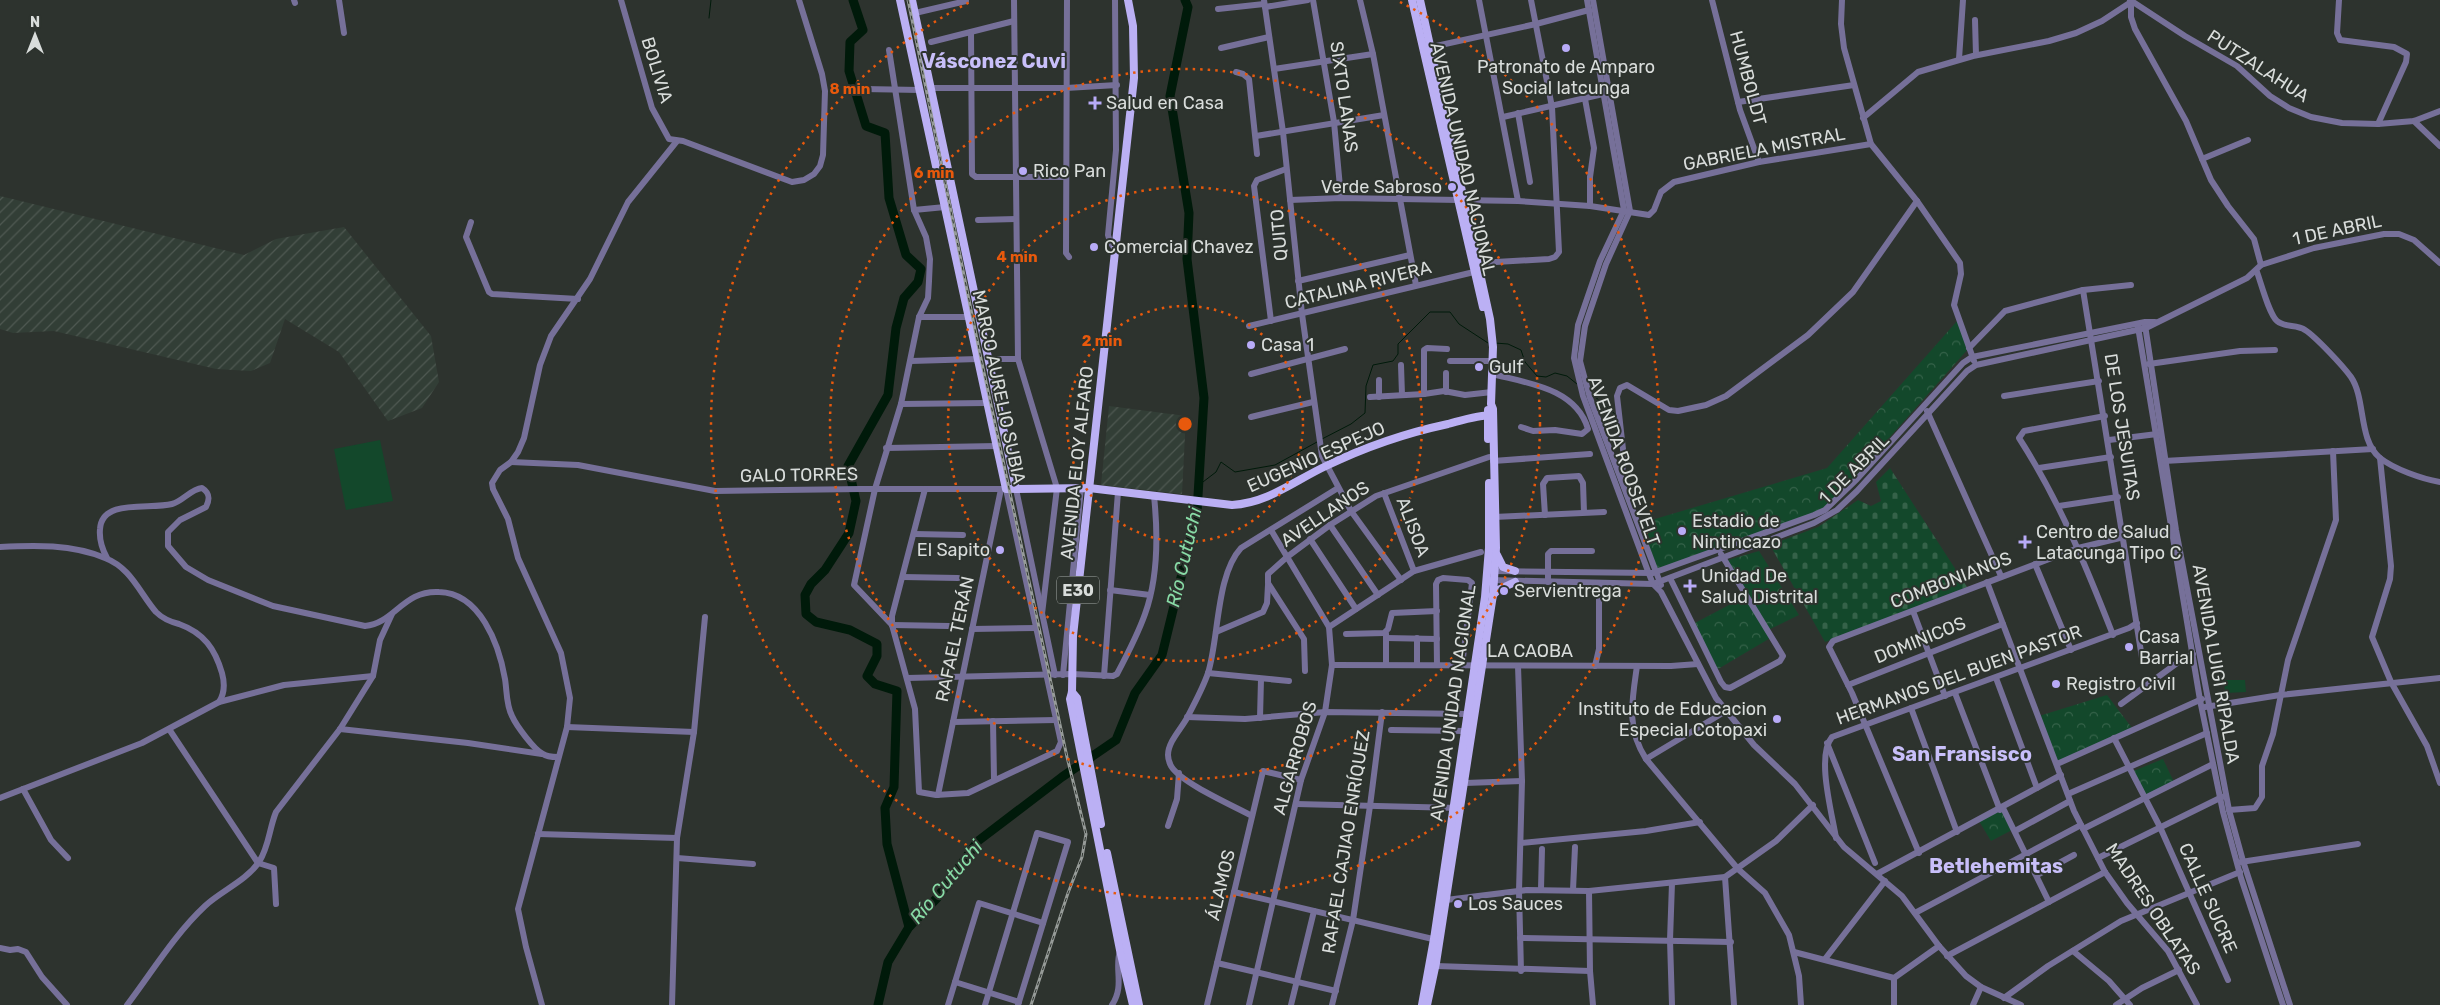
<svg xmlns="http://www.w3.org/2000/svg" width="2440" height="1005" font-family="Rubik,sans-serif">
	<defs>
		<pattern id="industrial-furrows" width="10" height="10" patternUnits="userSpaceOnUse" patternTransform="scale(1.25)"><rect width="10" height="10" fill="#323e36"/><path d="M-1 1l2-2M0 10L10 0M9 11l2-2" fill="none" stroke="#4f5952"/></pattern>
		<pattern id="forest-crowns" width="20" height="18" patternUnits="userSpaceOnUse" patternTransform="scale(1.25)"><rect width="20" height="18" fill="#13482b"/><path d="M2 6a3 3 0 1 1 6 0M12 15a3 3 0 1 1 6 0" fill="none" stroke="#356249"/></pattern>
		<pattern id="cemetery-stones" width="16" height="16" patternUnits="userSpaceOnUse" patternTransform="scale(1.25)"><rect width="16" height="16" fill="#13482b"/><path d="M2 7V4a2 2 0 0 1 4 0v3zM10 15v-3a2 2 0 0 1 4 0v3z" fill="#356249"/></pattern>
	</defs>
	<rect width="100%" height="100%" fill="#2d332e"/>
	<g fill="url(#industrial-furrows)">
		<polygon points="0,196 244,255 276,239 344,227 431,336 439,382 422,408 388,421 339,352 285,319 270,363 251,371 216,369 54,331 13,333 0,329"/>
		<polygon points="1109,406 1186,416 1182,494 1101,485"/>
	</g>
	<g fill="#13482b">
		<polygon points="380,440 393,501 346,510 334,449"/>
		<polygon points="2224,680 2245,680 2246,692 2225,693"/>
	</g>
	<g fill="url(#forest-crowns)">
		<polygon points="1958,320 1969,348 1825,510 1656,569 1638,524 1827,468"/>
		<polygon points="1759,551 1799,615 1768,630 1772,637 1718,669 1693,624 1746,596 1728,560"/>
		<polygon points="2107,695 2132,728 2057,764 2039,716"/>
		<polygon points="2163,759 2174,782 2144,797 2131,772"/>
		<polygon points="2003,808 2014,829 1991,841 1979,821"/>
	</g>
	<polygon fill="url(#cemetery-stones)" points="1890,468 1967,587 1825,642 1770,545 1818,527 1858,500 1871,506 1881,501 1876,482"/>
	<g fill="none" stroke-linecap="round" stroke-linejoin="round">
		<g stroke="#001a0a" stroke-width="1">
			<polyline points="709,18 711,0"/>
			<polyline points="1495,343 1508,344 1521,350 1525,362 1537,376 1546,377 1555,373 1567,376 1577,384"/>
			<polyline points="1593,395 1616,415"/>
			<polyline points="1322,439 1351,424 1365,413 1366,386 1373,365 1393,361 1398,354 1398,344 1430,312 1450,312 1459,324 1488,343"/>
			<polyline points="1199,485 1216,472 1221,462 1235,472 1275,465 1317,442"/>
		</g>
		<g stroke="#001a0a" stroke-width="9">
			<polyline points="853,0 863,30 850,42 849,71 866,126 885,133 889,198 906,255 921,269 918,282 904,298 896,328 888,395 848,466 856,501 849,533 825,570 811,584 805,595 806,614 816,622 850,630 877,644 877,656 867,676 875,684 897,691 894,787 885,808 887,844 909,927"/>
			<polyline points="878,1005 888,962 909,927 937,898 978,841 1062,777 1116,740 1135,693 1162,655 1197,512 1204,398 1187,259 1189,213 1170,96 1188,7 1185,0"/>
		</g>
		<g stroke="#767099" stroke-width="6">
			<polyline points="294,0 295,3"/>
			<polyline points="339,0 344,33"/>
			<polyline points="621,0 652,108 669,139 683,141 792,182 804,180 814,174 820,166 823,155 825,91 822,74 799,0"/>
			<polyline points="1014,0 1018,359 1057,488 1042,614"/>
			<polyline points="1067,0 1066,253 1069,257"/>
			<polyline points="1264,0 1283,132 1302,314 1322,456 1351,511 1401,580"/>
			<polyline points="1313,0 1334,122 1341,198"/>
			<polyline points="1360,0 1373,54 1416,285"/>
			<polyline points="1479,0 1518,201"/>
			<polyline points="1587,0 1624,210 1600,261 1578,325 1574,358 1583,396 1649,574 1653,584 1661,592 1716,698 1754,745 1795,784 1844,847 1902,896 1939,946 1966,976 1981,987 2021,1005"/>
			<polyline points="1593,0 1630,211 1606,264 1585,326 1580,361 1590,398 1661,585"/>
			<polyline points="1712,0 1740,110 1759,162"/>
			<polyline points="1842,0 1841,24 1844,48 1871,144 1917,201 1960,263 1961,274 1954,305 1974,361"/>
			<polyline points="2130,0 2185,36 2237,66 2270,96 2289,108 2311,117 2342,123 2378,124 2414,121 2440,111"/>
			<polyline points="2339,0 2337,33 2340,40 2394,47 2407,54 2406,62 2378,124"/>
			<polyline points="1265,7 1308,0"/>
			<polyline points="1218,9 1264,4"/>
			<polyline points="915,13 966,1"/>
			<polyline points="1975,20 1976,55"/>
			<polyline points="971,32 972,174 976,177 1066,177"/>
			<polyline points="931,42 1014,21"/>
			<polyline points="1221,48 1269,37"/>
			<polyline points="1427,48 1536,24 1589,10"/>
			<polyline points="1959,59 1963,0"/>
			<polyline points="1274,69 1373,54"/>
			<polyline points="1236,72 1243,74 1249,79 1257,154"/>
			<polyline points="931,88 1066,88 1117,85"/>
			<polyline points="863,89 920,90"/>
			<polyline points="1585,99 1594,148 1590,177 1590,206"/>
			<polyline points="1738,102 1854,85"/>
			<polyline points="1518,113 1530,182"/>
			<polyline points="1503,117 1603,94"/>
			<polyline points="1863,118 1918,72 1973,56 2049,41 2076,33 2102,21 2131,2"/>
			<polyline points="2414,121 2440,146"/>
			<polyline points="1256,136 1384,115"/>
			<polyline points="2202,159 2248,140"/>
			<polyline points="1290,200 1341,198 1518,201 1590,206 1649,215 1654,210 1661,192 1674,182 1759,162 1871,144"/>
			<polyline points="914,210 945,207"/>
			<polyline points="978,220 1016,219"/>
			<polyline points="471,222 466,237 489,292 492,294 578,299"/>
			<polyline points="1115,249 1110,242 1108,235 1116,150 1115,0"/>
			<polyline points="1478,263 1549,259 1555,257 1559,252 1552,107 1531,0"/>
			<polyline points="2261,265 2314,248 2384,234 2399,234 2414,240 2440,263"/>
			<path d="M2257 272C2261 283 2269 314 2277 321 2285 328 2297 324 2305 330 2316 337 2343 366 2351 377 2366 399 2358 440 2380 458 2394 469 2422 479 2440 482"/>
			<polyline points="1298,281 1410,255"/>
			<polyline points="2083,290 2142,658"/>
			<polyline points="919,317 969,317"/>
			<polyline points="1271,321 1254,186 1257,180 1286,169"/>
			<polyline points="2145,325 2176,530 2229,810 2243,861 2290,1005"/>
			<polyline points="1249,326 1474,272"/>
			<polyline points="2138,327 2200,700 2223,812 2241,878 2283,1005"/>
			<polyline points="1969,348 2005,311 2083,290 2131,285"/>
			<polyline points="1447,349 1427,348 1424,350 1424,394 1444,391 1465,395 1492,392"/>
			<polyline points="988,359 1018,359"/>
			<polyline points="911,361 978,359"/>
			<polyline points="1450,361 1492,361"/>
			<polyline points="2149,364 2240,351 2275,350"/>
			<polyline points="1401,365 1402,395"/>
			<polyline points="1446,373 1446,392"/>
			<polyline points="1251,374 1345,349"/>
			<path d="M1492 374C1527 383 1576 388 1588 429L1582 434 1555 430 1533 431 1521 427"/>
			<polyline points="1379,380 1379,397"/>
			<polyline points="2004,396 2099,381"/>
			<polyline points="1370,397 1424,394"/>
			<polyline points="901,404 987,403"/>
			<polyline points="1927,411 2001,576"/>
			<path d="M2105 416 2024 431 2019 438C2059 500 2086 566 2113 635"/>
			<polyline points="1251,417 1313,402"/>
			<polyline points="2109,440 2157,434"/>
			<polyline points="886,448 997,446"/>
			<polyline points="2380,458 2391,566 2390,579 2372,637 2391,682 2427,746 2440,783"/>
			<polyline points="1493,461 1590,454"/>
			<polyline points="2164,461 2373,449"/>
			<polyline points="511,462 578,465 715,491 861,489 1006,489 1061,742 1057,751 968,793 936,795 919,792 915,709 892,625 854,585 875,489 901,404 919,317 928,298 929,281 930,259 926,237 914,210 889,50"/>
			<polyline points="2039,468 2111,457"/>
			<polyline points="1621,479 1624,458 1617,396 1620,388 1627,385 1669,410 1678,411 1706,405 1726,396 1808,335 1853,292 1917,201"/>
			<polyline points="1016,489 1055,675"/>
			<polyline points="1384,493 1414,571"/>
			<polyline points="2059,506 2118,497"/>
			<polyline points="1545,515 1543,484 1547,478 1579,476 1583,483 1584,512"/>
			<polyline points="1494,517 1604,512"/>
			<polyline points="1330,525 1378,595"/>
			<polyline points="915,534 963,535"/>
			<polyline points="1310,539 1356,609"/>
			<path d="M0 547C34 545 72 544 105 558 131 568 139 592 156 612 162 618 171 622 179 624 204 633 215 649 222 673 225 684 225 693 219 702"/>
			<path d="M107 558C102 549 99 540 100 529 102 498 150 510 172 504 183 501 191 489 202 488 210 493 210 499 206 507L180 520 168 532V546L186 567 208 580 273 606 365 626C395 623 403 590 439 592 480 593 499 644 505 679 507 691 506 705 512 716 516 725 534 750 543 754 547 757 553 757 558 757"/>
			<polyline points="2035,564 2071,650"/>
			<polyline points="1491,571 1653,573 1814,515 1825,510 1857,479 1963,363 1972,357 2145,322 2155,322"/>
			<polyline points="903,577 958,578"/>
			<polyline points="1670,578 1721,682 1725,687 1730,688 1780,661 1783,656 1721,554"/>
			<polyline points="1490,580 1653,584 1814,523 1837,510 1857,491 1967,371 1976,365 2146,328 2247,278 2261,265 2254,239 2228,206 2211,180 2186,121 2135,29 2131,17 2131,2"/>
			<polyline points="1548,582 1548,554 1551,551 1592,551"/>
			<polyline points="1987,582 2074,811 2105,872 2127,903 2168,951 2197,1005"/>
			<polyline points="1110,590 1150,595"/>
			<polyline points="1913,611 1945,696"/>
			<polyline points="892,625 892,616 925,489"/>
			<polyline points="892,625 949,626"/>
			<polyline points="1329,627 1414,571 1481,552"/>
			<polyline points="972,629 1036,628"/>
			<polyline points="1216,632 1263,612 1267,603 1268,585"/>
			<polyline points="1346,634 1384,633 1388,629 1392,613 1437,611"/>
			<polyline points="1386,634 1386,665"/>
			<polyline points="1386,638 1437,639"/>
			<polyline points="1417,638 1417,665"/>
			<polyline points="1332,665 1671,666 1698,664"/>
			<polyline points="1437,665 1436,584 1438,580 1443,578 1468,580 1472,583 1462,666"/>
			<polyline points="1518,666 1522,781 1519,891 1521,971"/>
			<polyline points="1595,666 1599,649 1599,583"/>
			<path d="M1637 666C1632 701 1626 728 1646 759L1738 869 1765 893 1789 935 1799 976 1801 1005"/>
			<polyline points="1305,671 1304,639 1268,583 1268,574 1287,557 1330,525 1376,496 1489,457"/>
			<polyline points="1208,673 1289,681"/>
			<polyline points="1063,675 1081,488"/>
			<polyline points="1104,676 1118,492"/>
			<path d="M907 678 1072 674 1113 676 1117 674C1127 655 1138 634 1145 614 1158 578 1158 534 1154 496"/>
			<polyline points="1996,678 2037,788"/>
			<polyline points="1848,685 2003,624"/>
			<polyline points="1955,693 2000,810"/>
			<polyline points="2121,704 2184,658 2193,654"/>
			<polyline points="2205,707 2280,695 2440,678"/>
			<polyline points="1911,708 1957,832"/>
			<polyline points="1187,717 1245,719 1325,712 1468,714"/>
			<polyline points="1260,718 1261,679"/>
			<polyline points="993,721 994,779"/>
			<polyline points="953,722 1056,720"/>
			<polyline points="567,727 694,732"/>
			<polyline points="169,729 258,863 274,868 276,904"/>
			<polyline points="340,729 468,743 542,754"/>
			<polyline points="1391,730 1465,731"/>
			<polyline points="2114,738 2160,827 2228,980"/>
			<polyline points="1827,743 1875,863"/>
			<polyline points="1646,759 1726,711"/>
			<polyline points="2057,764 2202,699"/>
			<polyline points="1465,783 1522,781"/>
			<polyline points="23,789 51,840 68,858"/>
			<polyline points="2068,794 2207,733"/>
			<polyline points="938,795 1001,489"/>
			<polyline points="0,798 142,743 219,702 284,685 373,676 380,640 392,614"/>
			<polyline points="1296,804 1458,808"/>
			<polyline points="2003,808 2049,902"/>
			<polyline points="2229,810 2255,808 2262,797 2262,766 2273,734 2288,660 2336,520 2333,451"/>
			<path d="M1252 816C1234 806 1181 783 1171 766 1170 764 1168 758 1168 755 1168 742 1181 729 1187 718 1194 704 1203 688 1208 673 1219 638 1216 575 1241 548L1338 488"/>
			<polyline points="1168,826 1177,799 1179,773"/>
			<polyline points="2083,829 2213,764"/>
			<polyline points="2015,831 2070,801"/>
			<polyline points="538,834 677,838"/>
			<path d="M1836 838C1832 813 1816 756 1832 737L2129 628 2137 623"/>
			<polyline points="1521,843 1646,831 1700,822"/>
			<polyline points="1919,853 1852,693 1829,647 1833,641 2078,548 2124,537 2173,530"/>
			<polyline points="677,858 753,864"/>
			<polyline points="2098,858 2222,797"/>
			<polyline points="2241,862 2358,844"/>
			<polyline points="1877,874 2061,775"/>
			<polyline points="2037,875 2074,855"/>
			<polyline points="1725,877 1734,1005"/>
			<polyline points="1672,883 1670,940 1672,1005"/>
			<polyline points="1541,889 1542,849"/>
			<polyline points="1573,890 1575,847"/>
			<polyline points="1589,891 1590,971 1593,1005"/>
			<polyline points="1234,892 1437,940"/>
			<polyline points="1446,900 1527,890 1589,891 1725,877 1776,841 1813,805"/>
			<polyline points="1915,913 2081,825"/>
			<polyline points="1520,938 1731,942"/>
			<polyline points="0,948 10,950 18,949 26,952 42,977 67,1005"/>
			<polyline points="2073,951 2109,981 2130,1005"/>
			<polyline points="1794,952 1894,978 1939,946"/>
			<polyline points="1947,956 2105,872"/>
			<polyline points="1825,959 1885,881"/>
			<polyline points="1217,963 1336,991"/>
			<polyline points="1436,966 1590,971"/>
			<polyline points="1894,978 1894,1005"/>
			<polyline points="955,982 1019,1002"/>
			<polyline points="2004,998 2048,966 2121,921 2240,872"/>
			<path d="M127 1005C152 972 175 934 205 906 221 891 246 881 259 862 269 847 269 829 276 812L340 729 373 676"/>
			<polyline points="542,1005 526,947 518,909 567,727 570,698 561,653 518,558 508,519 493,489 492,483 500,470 511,462 518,452 524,438 540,365 551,336 590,279 628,202 677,141"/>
			<polyline points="672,1005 677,838 694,732 705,617"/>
			<polyline points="948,1005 979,903 1043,923"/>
			<polyline points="985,1005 1037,833 1068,842 1018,1005"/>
			<path d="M1112 1005C1125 985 1114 969 1120 951"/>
			<polyline points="1207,1005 1263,771 1301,780"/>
			<polyline points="1249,1005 1301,780 1325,712 1332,665 1329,627 1271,530"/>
			<polyline points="1291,1005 1314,911"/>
			<polyline points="1332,1005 1353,920 1370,806 1382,712"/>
			<polyline points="1973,1005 1981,987"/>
			<polyline points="2116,1005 2142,988 2179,970"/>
		</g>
		<g stroke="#bbb0f4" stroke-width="8">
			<path d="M900 0 1006 489 1089 488 1232 505C1268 503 1294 481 1326 466 1365 447 1406 433 1448 424 1463 420 1478 415 1493 415"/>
			<polyline points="912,0 1016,489"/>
			<polyline points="1128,0 1133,26 1134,78 1073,636 1072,692 1070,699 1120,950 1133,1005"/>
			<polyline points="1412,0 1483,307"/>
			<polyline points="1420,0 1490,319 1493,347 1491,404 1493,409 1496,548 1493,595 1436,963 1427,1005"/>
			<polyline points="1488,410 1488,439"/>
			<polyline points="1497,555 1503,567 1515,571"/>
			<polyline points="1493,595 1498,590 1515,582"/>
			<polyline points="1072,692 1077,698 1101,824"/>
			<polyline points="1107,853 1139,1005"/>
			<polyline points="1422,1005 1434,939 1485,597 1489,548 1489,483"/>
		</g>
		<defs>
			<polyline id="rail" points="908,0 980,354 1067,757 1086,834 1082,857 1068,893 1031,1005"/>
		</defs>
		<use href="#rail" stroke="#979c99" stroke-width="3"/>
		<use href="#rail" stroke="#2d332e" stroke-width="1" stroke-dasharray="4" stroke-linecap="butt"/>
	</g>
	<g fill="none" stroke="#e8590c" stroke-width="2.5" stroke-dasharray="2.5 5">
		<circle cx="1185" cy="424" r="118"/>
		<circle cx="1185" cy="424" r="237"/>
		<circle cx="1185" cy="424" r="355"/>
		<path d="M1400 2A474 474 0 1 1 970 2"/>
	</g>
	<g fill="#b8abf7" stroke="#2d332e" stroke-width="2">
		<circle cx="1566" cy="48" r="5"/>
		<path d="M1092.5 95.5h5v5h5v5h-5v5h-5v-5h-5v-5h5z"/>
		<circle cx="1023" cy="171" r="5"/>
		<circle cx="1452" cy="187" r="5"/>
		<circle cx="1094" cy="247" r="5"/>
		<circle cx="1251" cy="345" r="5"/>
		<circle cx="1479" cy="367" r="5"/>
		<circle cx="1682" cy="531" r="5"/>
		<path d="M2022.5 534.5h5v5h5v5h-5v5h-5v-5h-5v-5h5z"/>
		<circle cx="1000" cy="550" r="5"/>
		<path d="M1687.5 578.5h5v5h5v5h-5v5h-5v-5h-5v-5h5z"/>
		<circle cx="1504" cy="591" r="5"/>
		<circle cx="2129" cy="647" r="5"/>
		<circle cx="2056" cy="684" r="5"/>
		<circle cx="1777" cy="719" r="5"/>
		<circle cx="1458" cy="904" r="5"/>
	</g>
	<g text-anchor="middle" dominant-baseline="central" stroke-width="4" stroke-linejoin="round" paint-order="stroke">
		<rect fill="#2d332e" stroke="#a5aaa7" stroke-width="1" x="1057" y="576.5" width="42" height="27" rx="4"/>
		<g font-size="16" font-weight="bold" fill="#d9dddb">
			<text x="1078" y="590">E30</text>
		</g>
		<g font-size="18" fill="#d9dddb" stroke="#2d332e">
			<text transform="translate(2258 66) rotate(33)">PUTZALAHUA</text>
			<text transform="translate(657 70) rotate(73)">BOLIVIA</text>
			<text transform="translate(1748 78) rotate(75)">HUMBOLDT</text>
			<text transform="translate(1344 97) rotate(82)">SIXTO LANAS</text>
			<text transform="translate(1764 149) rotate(-11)">GABRIELA MISTRAL</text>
			<text transform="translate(1463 159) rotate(77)">AVENIDA UNIDAD NACIONAL</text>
			<text transform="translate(2337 230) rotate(-12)">1 DE ABRIL</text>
			<text transform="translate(1279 235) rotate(-95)">QUITO</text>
			<text transform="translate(1358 285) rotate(-14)">CATALINA RIVERA</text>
			<text transform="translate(999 387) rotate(78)">MARCO AURELIO SUBIA</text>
			<text transform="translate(2122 427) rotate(81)">DE LOS JESUITAS</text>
			<text transform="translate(1316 457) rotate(-24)">EUGENIO ESPEJO</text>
			<text transform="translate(1624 461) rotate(70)">AVENIDA ROOSEVELT</text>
			<text transform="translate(1077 463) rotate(-84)">AVENIDA ELOY ALFARO</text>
			<text transform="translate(1854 469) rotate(-45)">1 DE ABRIL</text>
			<text transform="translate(799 475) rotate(-1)">GALO TORRES</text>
			<text transform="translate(1325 514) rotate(-34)">AVELLANOS</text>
			<text transform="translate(1413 527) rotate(69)">ALISOA</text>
			<text transform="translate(1951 580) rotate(-21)">COMBONIANOS</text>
			<text transform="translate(955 639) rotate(-78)">RAFAEL TERÁN</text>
			<text transform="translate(1920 640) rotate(-22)">DOMINICOS</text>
			<text x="1530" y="651">LA CAOBA</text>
			<text transform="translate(2216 664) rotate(80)">AVENIDA LUIGI RIPALDA</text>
			<text transform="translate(1959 675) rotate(-20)">HERMANOS DEL BUEN PASTOR</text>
			<text transform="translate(1453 703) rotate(-82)">AVENIDA UNIDAD NACIONAL</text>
			<text transform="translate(1295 758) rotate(-74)">ALGARROBOS</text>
			<text transform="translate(1346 842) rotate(-81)">RAFAEL CAJIAO ENRÍQUEZ</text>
			<text transform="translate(1221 885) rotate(-77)">ÁLAMOS</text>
			<text transform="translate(2208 898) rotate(66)">CALLE SUCRE</text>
			<text transform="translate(2153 909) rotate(56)">MADRES OBLATAS</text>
		</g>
		<g font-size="18" fill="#d9dddb" stroke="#2d332e" text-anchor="start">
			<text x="1566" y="67" text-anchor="middle">Patronato de Amparo<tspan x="1566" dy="21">Social latcunga</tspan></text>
			<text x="1106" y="103">Salud en Casa</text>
			<text x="1033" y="171">Rico Pan</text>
			<text x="1442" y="187" text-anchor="end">Verde Sabroso</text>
			<text x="1104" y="247">Comercial Chavez</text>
			<text x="1261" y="345">Casa 1</text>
			<text x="1489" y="367">Gulf</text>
			<text x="1692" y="521">Estadio de<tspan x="1692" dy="21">Nintincazo</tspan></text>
			<text x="2036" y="532">Centro de Salud<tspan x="2036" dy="21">Latacunga Tipo C</tspan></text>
			<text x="990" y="550" text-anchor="end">El Sapito</text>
			<text x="1701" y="576">Unidad De<tspan x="1701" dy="21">Salud Distrital</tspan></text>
			<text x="1514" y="591">Servientrega</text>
			<text x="2139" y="637">Casa<tspan x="2139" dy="21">Barrial</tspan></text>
			<text x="2066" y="684">Registro Civil</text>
			<text x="1767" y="709" text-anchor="end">Instituto de Educacion<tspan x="1767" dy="21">Especial Cotopaxi</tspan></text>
			<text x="1468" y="904">Los Sauces</text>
		</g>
		<g font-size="19" font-style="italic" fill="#88dba6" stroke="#2d332e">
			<text transform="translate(1184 557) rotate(-77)">Río Cutuchi</text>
			<text transform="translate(946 882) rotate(-50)">Río Cutuchi</text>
		</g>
		<g font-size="20" font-weight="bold" fill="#c8bff9" stroke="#2d332e">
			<text x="994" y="61">Vásconez Cuvi</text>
			<text x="1962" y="754">San Fransisco</text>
			<text x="1996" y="866">Betlehemitas</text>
		</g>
	</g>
	<circle cx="1185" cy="424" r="8" fill="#e8590c" stroke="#2d332e" stroke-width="2.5"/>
	<g font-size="15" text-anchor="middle" font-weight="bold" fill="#e8590c" stroke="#2d332e" stroke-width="4" stroke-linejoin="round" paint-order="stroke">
		<text x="850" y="94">8 min</text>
		<text x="934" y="178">6 min</text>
		<text x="1017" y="262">4 min</text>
		<text x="1102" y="346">2 min</text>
	</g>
	<g transform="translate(35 35)" stroke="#2d332e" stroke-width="4" paint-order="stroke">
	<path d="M0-4L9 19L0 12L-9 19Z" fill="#d9dddb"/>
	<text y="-8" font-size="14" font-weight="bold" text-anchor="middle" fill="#d9dddb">N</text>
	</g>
</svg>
